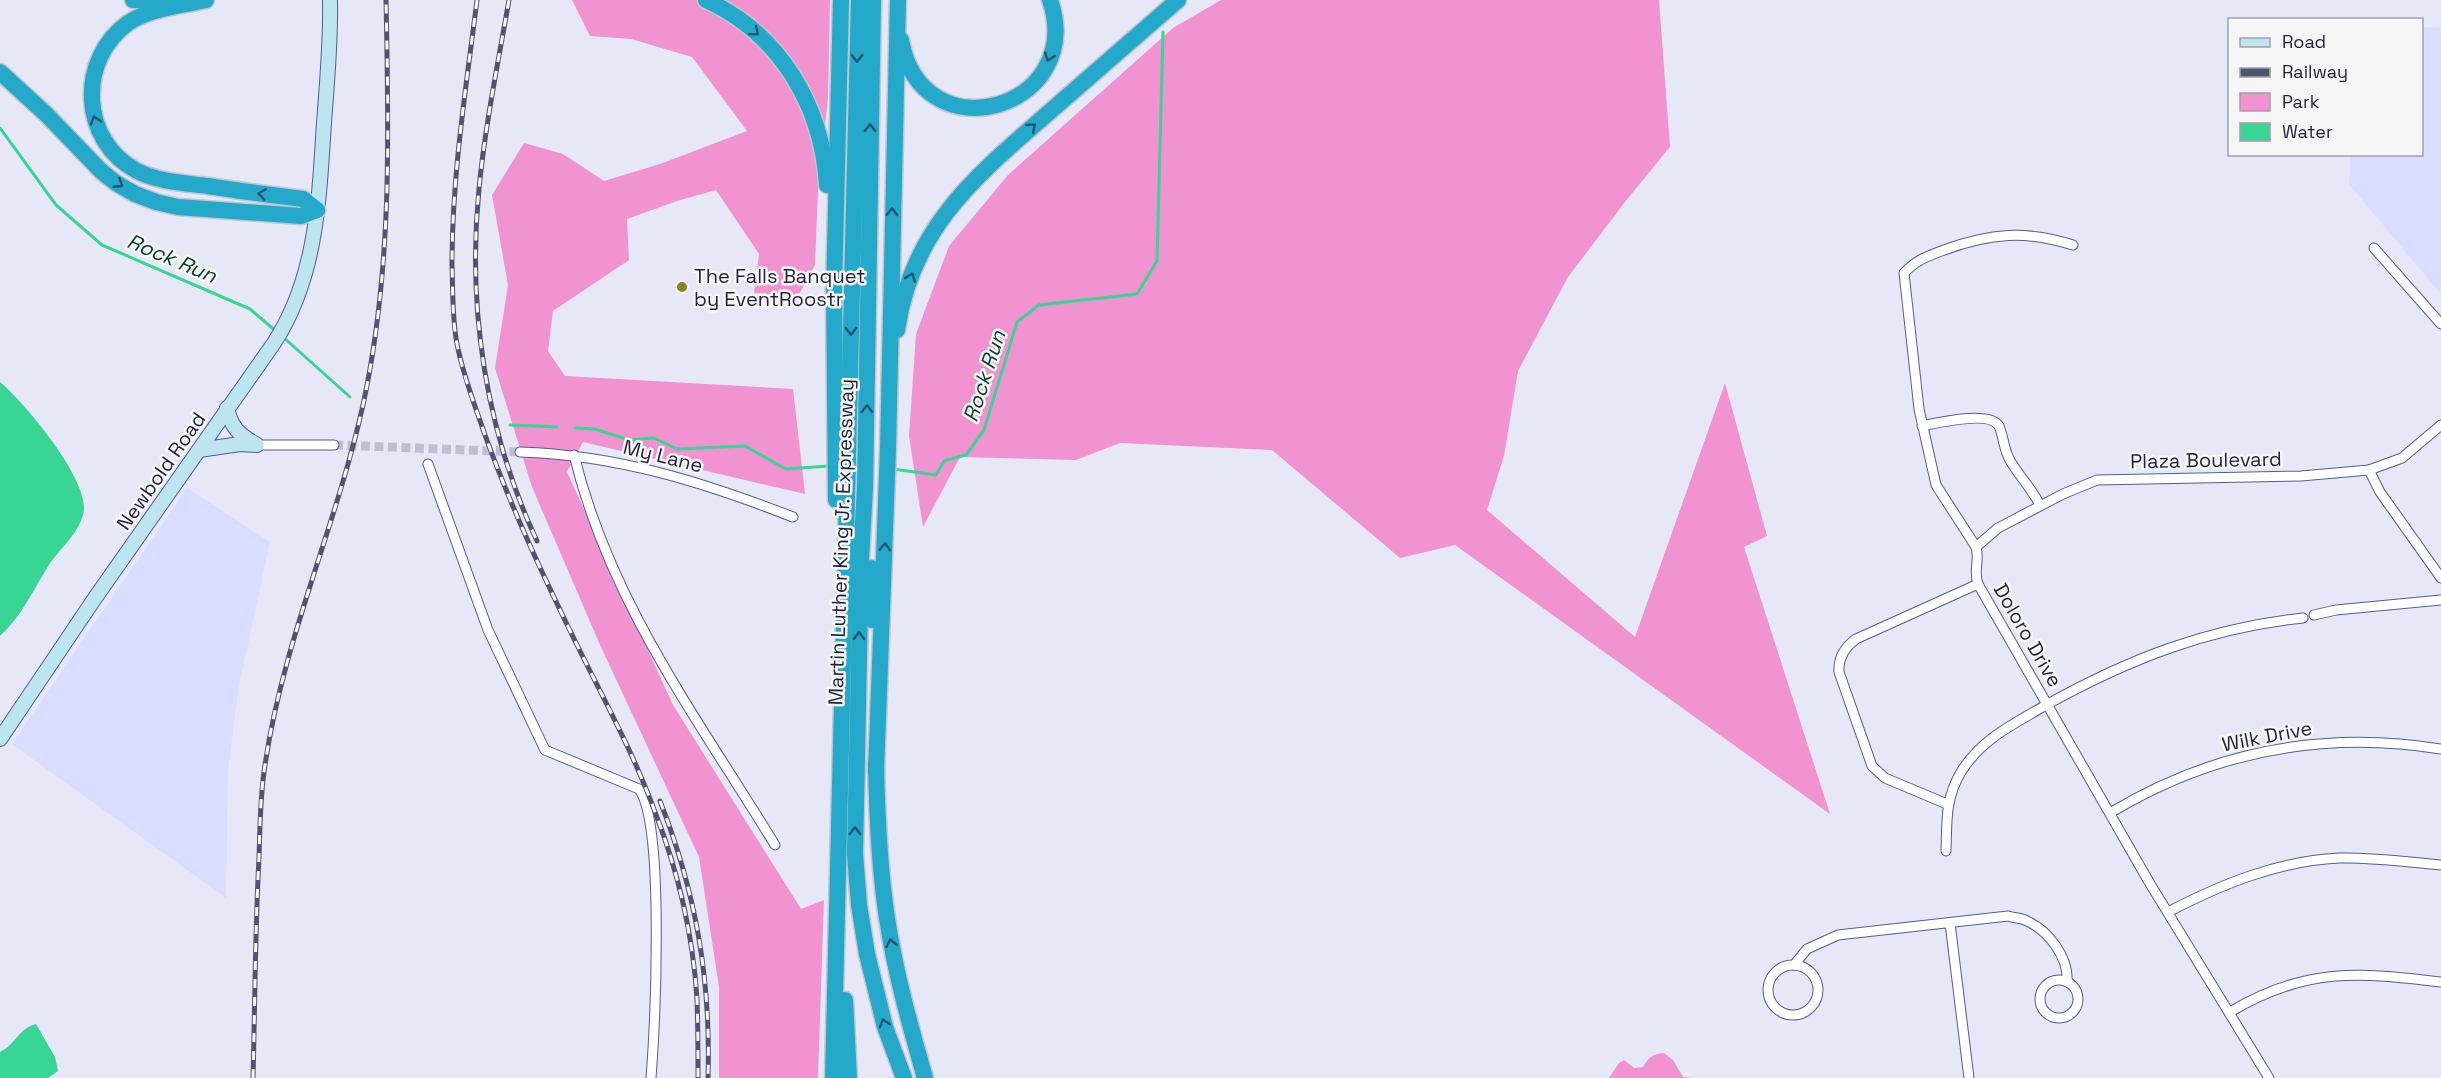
<svg xmlns="http://www.w3.org/2000/svg" width="2441" height="1078" font-family="'Space Grotesk',sans-serif">
	<rect width="100%" height="100%" fill="#e6e8f7"/>
	<g fill="#daddff">
		<polygon points="2422,27 2441,28 2441,294 2349,184 2351,155 2422,154"/>
		<polygon points="187,488 270,542 239,686 228,771 226,898 12,744"/>
	</g>
	<g fill="#f193d1">
		<polygon points="572,0 830,0 828,98 818,190 815,265 798,296 754,293 759,254 716,190 677,201 627,219 629,260 553,311 548,351 565,376 793,389 805,494 583,442 567,472 673,705 801,909 824,900 818,1078 719,1078 719,987 699,857 600,645 532,487 495,368 508,285 492,195 524,143 563,154 604,181 660,164 747,131 692,57 631,39 590,36"/>
		<polygon points="1221,0 1659,0 1670,147 1628,198 1568,277 1518,371 1504,456 1487,510 1635,637 1725,383 1767,536 1744,547 1830,814 1455,545 1400,558 1272,450 1120,443 1076,460 960,457 923,527 909,436 916,334 949,246 1008,175 1173,28"/>
		<path d="M1664 1053 1673 1060 1683 1077 1694 1078H1609L1619 1063 1624 1060 1634 1068 1643 1067C1649 1057 1652 1054 1664 1053Z"/>
	</g>
	<g fill="#38d594">
		<path d="M0 382C24 402 93 483 83 515 77 536 58 550 47 568 33 591 21 617 0 636Z"/>
		<path d="M36 1024 55 1057 58 1071 48 1078H0V1052C15 1045 19 1028 36 1024Z"/>
	</g>
	<g fill="none" stroke-linecap="round" stroke-linejoin="round">
		<g stroke="#38d594" stroke-width="3">
			<polyline points="0,128 56,205 102,245 250,309 277,332"/>
			<polyline points="282,336 350,397"/>
			<polyline points="510,425 557,427"/>
			<polyline points="575,428 595,429 629,440 654,438 677,449 745,446 786,469 829,466"/>
			<polyline points="893,469 936,475 944,461 966,455 984,430 1017,322 1039,305 1137,294 1157,261 1163,32"/>
		</g>
		<polyline stroke="#bec0d2" stroke-width="9" stroke-dasharray="9 4.5" stroke-linecap="butt" points="334,445 520,452"/>
		<defs>
			<g id="street">
				<path d="M2073 245C2026 230 1990 233 1944 250 1928 256 1916 260 1904 273L1919 409 1936 485 1976 547C1980 560 1973 571 1978 584L2149 882 2269 1078"/>
				<polyline points="2374,248 2441,324"/>
				<path d="M1922 426C1937 423 1990 410 1999 426 2004 438 2004 452 2011 462 2020 477 2032 489 2040 505"/>
				<polyline points="257,445 334,445"/>
				<path d="M520 452C617 455 703 482 793 517"/>
				<path d="M574 455C610 603 698 719 775 845"/>
				<path d="M428 464 488 630 545 750 639 789C665 824 655 1027 651 1078"/>
				<polyline points="2369,470 2380,492 2441,578"/>
				<polyline points="1976,547 1998,528 2063,494 2097,480 2301,476 2369,470 2402,458 2441,425"/>
				<polyline points="2314,615 2336,610 2441,600"/>
				<path d="M1947 804 1885 778 1872 766 1839 672C1838 657 1845 647 1856 639L1978 584"/>
				<path d="M2110 813C2213 751 2322 730 2441 749"/>
				<path d="M1946 851C1947 821 1945 799 1961 772 1981 739 2014 724 2046 705 2129 659 2208 628 2303 618"/>
				<path d="M2168 912C2222 884 2278 861 2339 858 2373 857 2407 862 2441 865"/>
				<polyline points="1950,923 1969,1078"/>
				<path d="M1794 965 1807 949 1838 935 2008 916C2014 918 2022 918 2027 921 2049 931 2069 958 2067 982"/>
				<circle cx="1793" cy="990" r="25"/>
				<circle cx="2059" cy="999" r="19"/>
				<path d="M2230 1012C2305 967 2358 972 2441 982"/>
			</g>
			<g id="secondary">
				<path d="M227 408C231 427 239 435 256 444"/>
				<polyline points="199,450 240,444 257,445"/>
				<path d="M0 739 95 598 274 343C317 277 319 199 324 123 327 82 331 41 330 0"/>
			</g>
			<g id="highway">
				<polyline points="133,0 174,0"/>
				<path d="M206 0C181 6 150 8 128 23 77 60 80 141 137 171 159 182 184 183 208 186 239 191 271 195 303 199L317 210"/>
				<path d="M706 0C780 34 822 105 827 185"/>
				<polyline points="873,0 867,371 865,487 861,559 855,854 859,905 867,954 885,1027 904,1078"/>
				<path d="M901 40C922 157 1087 109 1050 0"/>
				<polyline points="0,72 47,115 101,171 116,183 135,194 156,202 178,207 301,216 317,210"/>
				<path d="M897 330C912 225 980 173 1054 108 1095 72 1137 36 1178 0"/>
				<polyline points="836,500 834,290 841,0"/>
				<polyline points="871,568 872,620"/>
				<path d="M876 763C877 815 879 867 887 918 895 972 910 1025 925 1078"/>
				<polyline points="876,772 888,449 898,0"/>
				<polyline points="845,1000 849,1078"/>
				<polyline points="833,1078 859,0"/>
			</g>
		</defs>
		<use href="#street" stroke="#57599b" stroke-width="11"/>
		<use href="#secondary" stroke="#57599b" stroke-width="16"/>
		<use href="#highway" stroke="#c5c5cc" stroke-width="19"/>
		<use href="#street" stroke="#fff" stroke-width="9"/>
		<use href="#secondary" stroke="#bde5ef" stroke-width="14"/>
		<use href="#highway" stroke="#24a9cb" stroke-width="16"/>
		<defs>
			<g id="rail">
				<path d="M477 0C466 88 452 175 452 265 453 290 452 318 457 344 463 375 475 406 485 435 512 510 546 582 581 653 607 705 635 757 655 812 678 871 693 936 697 999 698 1025 698 1052 698 1078"/>
				<path d="M509 0C498 63 485 126 479 189 467 308 486 432 537 541"/>
				<path d="M660 801C696 893 711 979 708 1078"/>
				<path d="M253 1078C255 1005 255 931 259 858 260 827 260 796 265 765 283 641 336 527 363 405 392 271 389 136 386 0"/>
			</g>
		</defs>
		<use href="#rail" stroke="#52536c" stroke-width="5"/>
		<use href="#rail" stroke="#f6f6f6" stroke-width="3" stroke-dasharray="9" stroke-linecap="butt"/>
	</g>
	<defs><path id="oneway-chevron" d="M-2-3.5L2.5 0L-2 3.5" fill="none" stroke-width="1.6" stroke-linecap="round" stroke-linejoin="round" transform="scale(1.5)"/></defs>
	<g stroke="#215775">
		<use href="#oneway-chevron" transform="translate(755 32) rotate(40)"/>
		<use href="#oneway-chevron" transform="translate(1049 57) rotate(109)"/>
		<use href="#oneway-chevron" transform="translate(857 58) rotate(91)"/>
		<use href="#oneway-chevron" transform="translate(95 120) rotate(-108)"/>
		<use href="#oneway-chevron" transform="translate(1032 127) rotate(-41)"/>
		<use href="#oneway-chevron" transform="translate(870 128) rotate(-89)"/>
		<use href="#oneway-chevron" transform="translate(119 184) rotate(33)"/>
		<use href="#oneway-chevron" transform="translate(262 194) rotate(-172)"/>
		<use href="#oneway-chevron" transform="translate(892 212) rotate(-89)"/>
		<use href="#oneway-chevron" transform="translate(911 277) rotate(-70)"/>
		<use href="#oneway-chevron" transform="translate(851 331) rotate(91)"/>
		<use href="#oneway-chevron" transform="translate(867 409) rotate(-89)"/>
		<use href="#oneway-chevron" transform="translate(885 547) rotate(-88)"/>
		<use href="#oneway-chevron" transform="translate(859 636) rotate(-89)"/>
		<use href="#oneway-chevron" transform="translate(855 831) rotate(-90)"/>
		<use href="#oneway-chevron" transform="translate(891 943) rotate(-101)"/>
		<use href="#oneway-chevron" transform="translate(884 1023) rotate(-107)"/>
	</g>
	<circle fill="#8d8027" stroke="#f6f6f6" stroke-width="2" cx="682" cy="287" r="6"/>
	<g text-anchor="middle" dominant-baseline="central" stroke-width="5" stroke-linejoin="round" paint-order="stroke">
		<g font-size="20" fill="#1f203c" stroke="#f6f6f6" text-anchor="start">
			<text x="694" y="276">The Falls Banquet<tspan x="694" dy="23">by EventRoostr</tspan></text>
		</g>
		<g font-size="20" fill="#1f203c" stroke="#f6f6f6">
			<text transform="translate(663 456) rotate(14)">My Lane</text>
			<text transform="translate(2206 460) rotate(-1)">Plaza Boulevard</text>
			<text transform="translate(161 471) rotate(-55)">Newbold Road</text>
			<text transform="translate(841 542) rotate(-88)">Martin Luther King Jr. Expressway</text>
			<text transform="translate(2028 635) rotate(60)">Doloro Drive</text>
			<text transform="translate(2267 736) rotate(-11)">Wilk Drive</text>
		</g>
		<g font-size="21" font-style="italic" fill="#02442b" stroke="#f6f6f6">
			<text transform="translate(172 258) rotate(23)">Rock Run</text>
			<text transform="translate(984 376) rotate(-72)">Rock Run</text>
		</g>
	</g>
	<rect x="2228" y="18" width="195" height="138" fill="#f6f6f6" stroke="#a0a0ac" stroke-width="1.5"/>
	<rect x="2240" y="38" width="30" height="9" fill="#bde5ef" stroke="#a0a0ac" stroke-width="1.5"/>
	<text x="2282" y="48" font-size="18" fill="#1f203c">Road</text>
	<rect x="2240" y="68" width="30" height="9" fill="#52536c" stroke="#a0a0ac" stroke-width="1.5"/>
	<text x="2282" y="78" font-size="18" fill="#1f203c">Railway</text>
	<rect x="2240" y="93" width="30" height="18" fill="#f193d1" stroke="#a0a0ac" stroke-width="1.5"/>
	<text x="2282" y="108" font-size="18" fill="#1f203c">Park</text>
	<rect x="2240" y="123" width="30" height="18" fill="#38d594" stroke="#a0a0ac" stroke-width="1.5"/>
	<text x="2282" y="138" font-size="18" fill="#1f203c">Water</text>
</svg>
